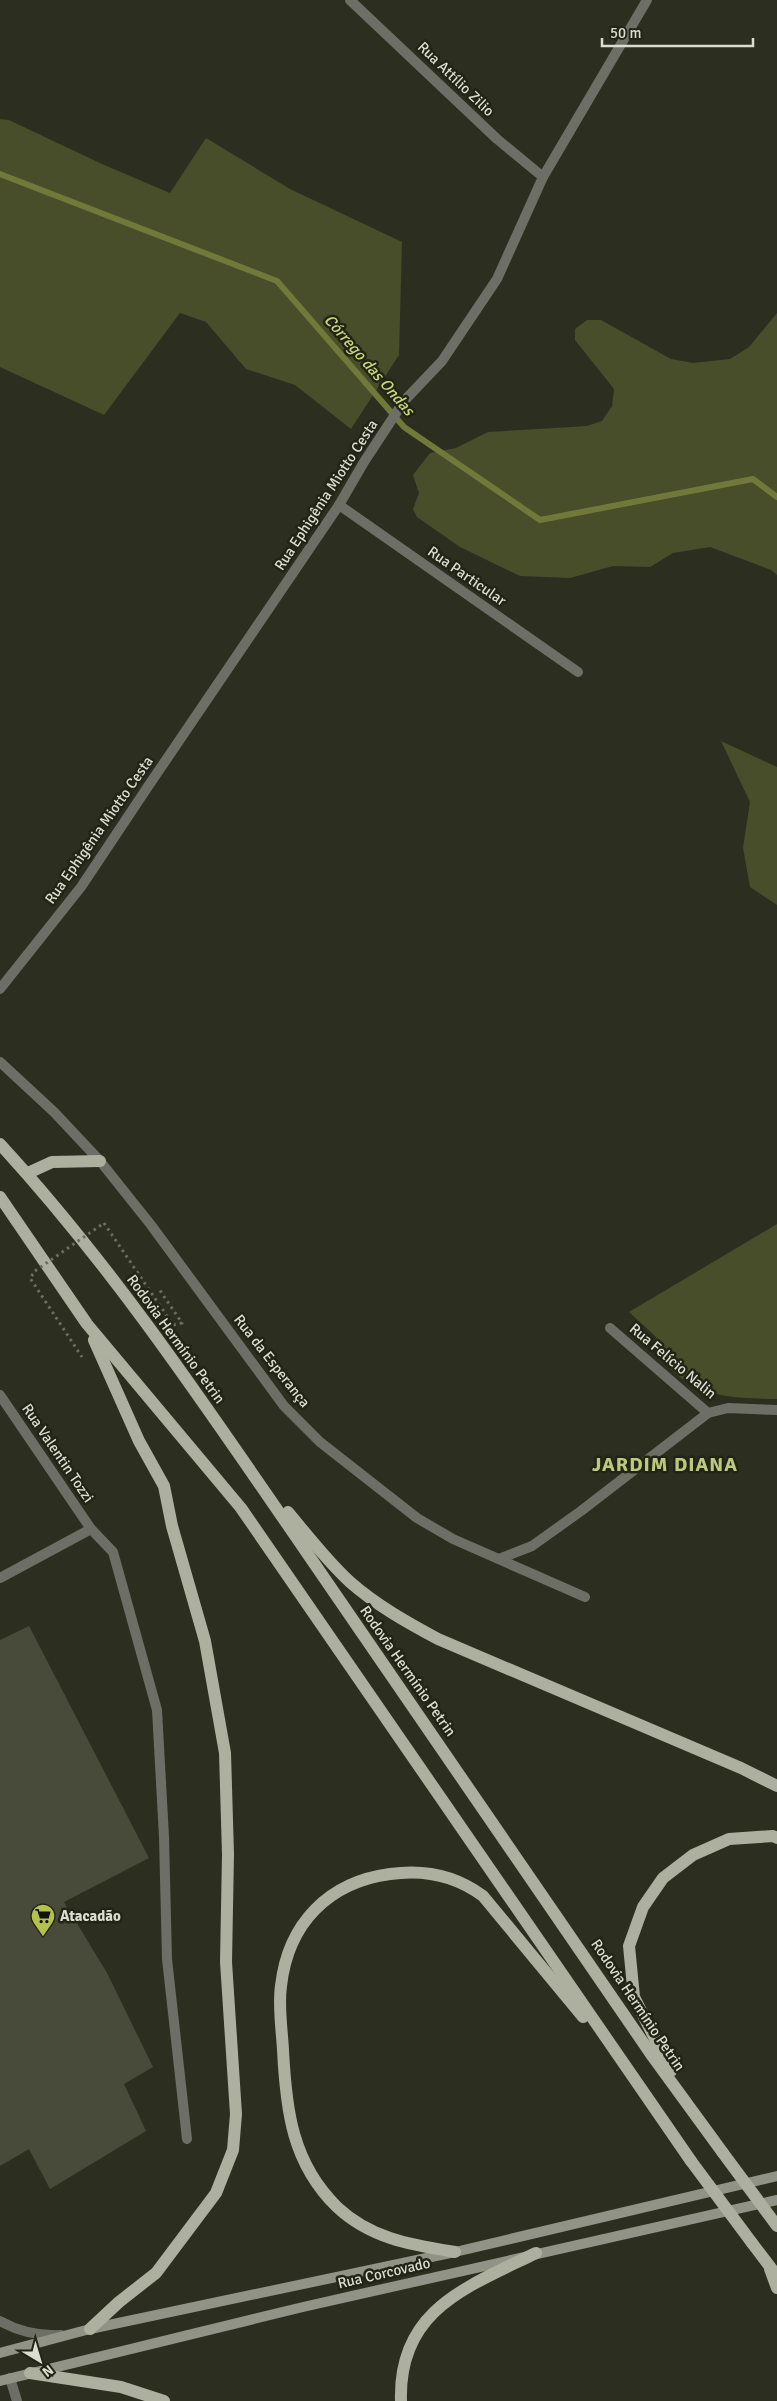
<svg xmlns="http://www.w3.org/2000/svg" width="777" height="2401" font-family="Signika,sans-serif">
	<rect width="100%" height="100%" fill="#2c2f1f"/>
	<g fill="#484d2a">
		<polygon points="0,119 9,120 102,164 170,193 206,138 290,189 402,242 399,355 351,429 295,385 246,369 206,322 180,313 104,415 0,367"/>
		<polygon points="777,313 777,575 771,570 710,547 673,553 650,567 613,566 570,578 520,576 460,547 417,517 413,509 419,493 413,475 430,453 456,448 488,432 587,426 602,421 612,406 614,389 575,340 575,329 587,320 601,320 671,359 693,363 730,359 749,347"/>
		<polygon points="721,741 777,767 777,905 750,887 743,848 750,802"/>
		<path d="M777 1224V1399C740 1398 704 1399 675 1373 667 1366 660 1355 654 1346L656 1337 629 1312Z"/>
	</g>
	<g fill="none" stroke-linecap="round" stroke-linejoin="round">
		<polyline stroke="#71793a" stroke-width="6" points="0,174 277,281 404,427 540,520 753,479 777,497"/>
	</g>
	<polygon fill="#484b3a" points="29,1626 149,1858 64,1902 107,1973 153,2067 124,2084 146,2131 50,2189 29,2149 0,2166 0,1640"/>
	<g fill="none" stroke-linecap="round" stroke-linejoin="round">
		<g stroke="#6a6d5f" stroke-width="3" stroke-dasharray="2.5 4" stroke-linecap="butt">
			<polyline points="104,1223 173,1325 182,1323 159,1289"/>
			<polyline points="33,1274 30,1278 82,1357"/>
		</g>
		<g stroke="#6d6f67" stroke-width="10">
			<polyline points="350,0 497,139 543,177"/>
			<polyline points="339,505 578,672"/>
			<polyline points="0,989 81,887 147,788 339,505 364,462 404,401 442,361 497,279 543,177 647,0"/>
			<polyline points="0,1062 54,1112 100,1161 151,1225 284,1406 320,1442 417,1518 453,1539 585,1597"/>
			<polyline points="610,1328 708,1413 728,1408 777,1410"/>
			<polyline points="0,1395 91,1529 113,1552 157,1710 164,1837 167,1959 187,2139"/>
			<polyline points="499,1559 532,1546 581,1511 708,1413"/>
			<polyline points="0,1578 91,1529"/>
			<path d="M0 2321C18 2331 40 2336 61 2335"/>
			<polyline points="10,2378 17,2401"/>
		</g>
		<g stroke="#919387" stroke-width="10">
			<polyline points="0,2353 90,2329 455,2252 777,2176"/>
			<polyline points="0,2381 303,2307 777,2200"/>
		</g>
		<g stroke="#adb09f" stroke-width="12">
			<path d="M0 1144C115 1269 209 1411 305 1550 422 1718 538 1887 653 2057L723 2153"/>
			<polyline points="28,1173 52,1162 100,1161"/>
			<polyline points="0,1197 87,1324 241,1508 691,2161"/>
			<path d="M288 1512C308 1536 327 1561 350 1582 376 1605 408 1623 438 1639L741 1768 777 1786"/>
			<polyline points="671,2071 634,1997 629,1946 643,1907 663,1878 693,1855 729,1839 773,1836 777,1838"/>
			<polyline points="752,2243 777,2276"/>
			<path d="M455 2252C412 2245 371 2239 337 2207 292 2163 286 2110 283 2050 282 2030 278 2006 281 1986 288 1923 329 1882 390 1874 425 1869 455 1875 483 1896L583 2017"/>
			<polyline points="770,2269 777,2288"/>
			<polyline points="90,2329 119,2302 156,2273 216,2193 233,2150 236,2114 226,1962 228,1854 225,1753 205,1641 172,1526 164,1486 139,1441 94,1340"/>
			<polyline points="30,2373 121,2387 164,2401"/>
			<path d="M401 2401C398 2310 467 2287 536 2253"/>
		</g>
		<polyline stroke="#6a6d5f" stroke-width="3" stroke-dasharray="2.5 4" stroke-linecap="butt" points="35,1271 104,1223"/>
		<g stroke="#adb09f" stroke-width="12">
			<polyline points="723,2153 777,2226"/>
			<polyline points="691,2161 752,2243"/>
		</g>
	</g>
	<defs>
		<symbol id="supermarket-pin" viewBox="-11 -11 22 30"><path d="M0 17L-7.5 6A9.5 9.5 0 1 1 7.5 6Z" fill="#b3c24b" stroke="#222515"/><path d="M-6-5.5h2.5l.6 2H6L4.5 2H-2.5L-4.4-4H-6ZM-1.5 3.2a1.3 1.3 0 1 0 .1 0ZM3 3.2a1.3 1.3 0 1 0 .1 0Z" fill="#111"/></symbol>
	</defs>
	<g fill-rule="evenodd">
		<use href="#supermarket-pin" x="29" y="1902" width="28" height="38"/>
	</g>
	<g text-anchor="middle" dominant-baseline="central" stroke-width="5" stroke-linejoin="round" paint-order="stroke">
		<g font-size="15" fill="#dbddd3" stroke="#222515">
			<text transform="translate(456 79) rotate(44)">Rua Attílio Zilio</text>
			<text transform="translate(326 495) rotate(-57)">Rua Ephigênia Miotto Cesta</text>
			<text transform="translate(467 576) rotate(35)">Rua Particular</text>
			<text transform="translate(99 830) rotate(-55)">Rua Ephigênia Miotto Cesta</text>
			<text transform="translate(176 1339) rotate(54)">Rodovia Hermínio Petrin</text>
			<text transform="translate(272 1361) rotate(52)">Rua da Esperança</text>
			<text transform="translate(673 1361) rotate(40)">Rua Felício Nalin</text>
			<text transform="translate(58 1453) rotate(56)">Rua Valentin Tozzi</text>
			<text transform="translate(408 1671) rotate(55)">Rodovia Hermínio Petrin</text>
			<text transform="translate(638 2005) rotate(56)">Rodovia Hermínio Petrin</text>
			<text transform="translate(384 2273) rotate(-13)">Rua Corcovado</text>
		</g>
		<g font-size="15" font-weight="bold" fill="#dbddd3" stroke="#222515" text-anchor="start">
			<text x="60" y="1916">Atacadão</text>
		</g>
		<g font-size="16" font-style="italic" fill="#c8d579" stroke="#222515">
			<text transform="translate(369 365) rotate(49)">Córrego das Ondas</text>
		</g>
		<g font-size="20" font-weight="bold" letter-spacing="1" fill="#bdc97d" stroke="#222515">
			<text x="665" y="1464">JARDIM DIANA</text>
		</g>
	</g>
	<g transform="translate(40 2361) rotate(142)" stroke="#222515" stroke-width="4" paint-order="stroke">
	<path d="M0-4L9 19L0 12L-9 19Z" fill="#dbddd3"/>
	<text y="-8" font-size="14" font-weight="bold" text-anchor="middle" fill="#dbddd3">N</text>
	</g>
	<path d="M602 38v8h151v-8" fill="none" stroke="#dbddd3" stroke-width="2.5"/>
	<text x="610" y="38" font-size="15" fill="#dbddd3" stroke="#222515" stroke-width="4" paint-order="stroke">50 m</text>
</svg>
